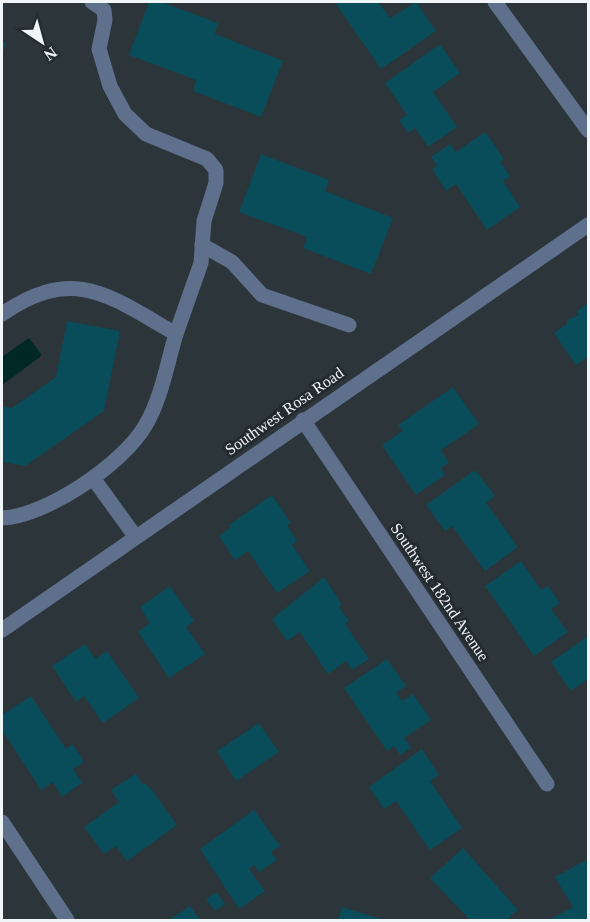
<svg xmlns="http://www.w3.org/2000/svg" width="590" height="922" font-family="'Times New Roman',serif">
	<rect width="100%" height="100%" fill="#2c353a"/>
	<polygon fill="#002826" points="29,338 41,354 40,357 2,385 2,357"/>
	<g fill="#084d59">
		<polygon points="149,2 161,2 218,23 215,34 283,61 261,117 193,91 196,80 129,55"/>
		<polygon points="339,2 378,2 390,18 416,2 436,31 381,69 336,4"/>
		<polygon points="2,41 6,43 2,55"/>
		<polygon points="440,44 460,73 433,92 457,127 428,147 415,128 408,133 399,120 407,115 385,83"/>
		<polygon points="485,132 504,159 500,162 510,176 503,181 520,207 487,230 456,184 446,191 432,169 437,166 431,157 450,144 456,152"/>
		<polygon points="261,154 329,180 325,191 393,218 371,274 303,248 307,237 239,212"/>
		<polygon points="588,303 588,357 576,365 554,333 567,324 567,320 579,315 576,312"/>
		<polygon points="67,321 120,331 104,411 25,466 2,462 2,406 12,408 56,377"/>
		<polygon points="453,387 479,424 441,450 449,463 441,468 445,475 416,495 382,445 403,431 398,425"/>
		<polygon points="475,470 495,496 486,503 518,547 485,571 452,526 445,531 426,505"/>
		<polygon points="272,495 291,523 287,525 297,541 292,545 310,571 277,593 248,551 235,560 219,536 231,527 229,525"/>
		<polygon points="521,561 541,590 548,586 560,603 551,609 568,632 534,656 485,586"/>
		<polygon points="324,577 342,605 339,607 349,621 345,624 369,659 352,670 346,661 328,674 300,632 287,641 272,619"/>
		<polygon points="170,586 194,621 186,627 205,654 169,678 138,632 150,623 140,607"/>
		<polygon points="588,636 588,679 571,691 551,662"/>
		<polygon points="85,644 95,659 107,651 139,698 103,723 84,696 76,702 52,666"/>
		<polygon points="387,659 406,686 396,693 402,701 413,694 431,720 404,738 411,748 400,755 394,746 387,751 344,688"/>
		<polygon points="31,696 66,749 73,744 84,762 73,769 82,783 62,797 53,782 41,790 2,730 2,715"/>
		<polygon points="259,723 279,752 236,781 217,751"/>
		<polygon points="422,749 439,775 430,781 462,828 430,850 396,801 384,809 369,787"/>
		<polygon points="136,774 143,785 145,783 152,790 177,825 127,861 116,846 104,854 84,827 119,802 111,790"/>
		<polygon points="254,810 280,846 271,852 277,860 259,872 254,865 249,869 265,891 239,909 200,849"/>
		<polygon points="463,848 518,910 506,920 470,920 430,878"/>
		<polygon points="586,860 588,865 588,920 549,920 573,907 555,877"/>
		<polygon points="216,892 225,904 215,911 206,899"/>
		<polygon points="190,906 200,920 169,920"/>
		<polygon points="342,907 385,920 338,920"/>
	</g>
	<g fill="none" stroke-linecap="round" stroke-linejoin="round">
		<g stroke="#5f708c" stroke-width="15">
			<polyline points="92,2 104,10 105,20 99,49 110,86 125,114 146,134 207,159 216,170 216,183 204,221 201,263 176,334"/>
			<polyline points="202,245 232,262 262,295 349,325"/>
			<path d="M2 314C74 265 108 295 176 334 167 364 161 400 145 426 123 464 45 517 2 518"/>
			<polyline points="93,478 135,536"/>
		</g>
		<g stroke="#5f708c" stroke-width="15">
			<polyline points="495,2 588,130"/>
			<polyline points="303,420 547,784"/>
			<polyline points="2,630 588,225"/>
			<polyline points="2,822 67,920"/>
		</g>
	</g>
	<g text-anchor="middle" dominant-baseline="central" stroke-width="6" stroke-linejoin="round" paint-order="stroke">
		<g font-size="16" fill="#f0f5f8" stroke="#232b30">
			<text transform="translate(284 411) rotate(-35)">Southwest Rosa Road</text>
			<text transform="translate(440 592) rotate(56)">Southwest 182nd Avenue</text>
		</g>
	</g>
	<rect width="590" height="922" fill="none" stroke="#f0f5f8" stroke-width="6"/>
	<g transform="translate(42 42) rotate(144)" stroke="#232b30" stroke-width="4.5" paint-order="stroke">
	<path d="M0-4.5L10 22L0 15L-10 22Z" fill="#f0f5f8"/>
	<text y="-9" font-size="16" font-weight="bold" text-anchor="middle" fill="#f0f5f8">N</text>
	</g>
</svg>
